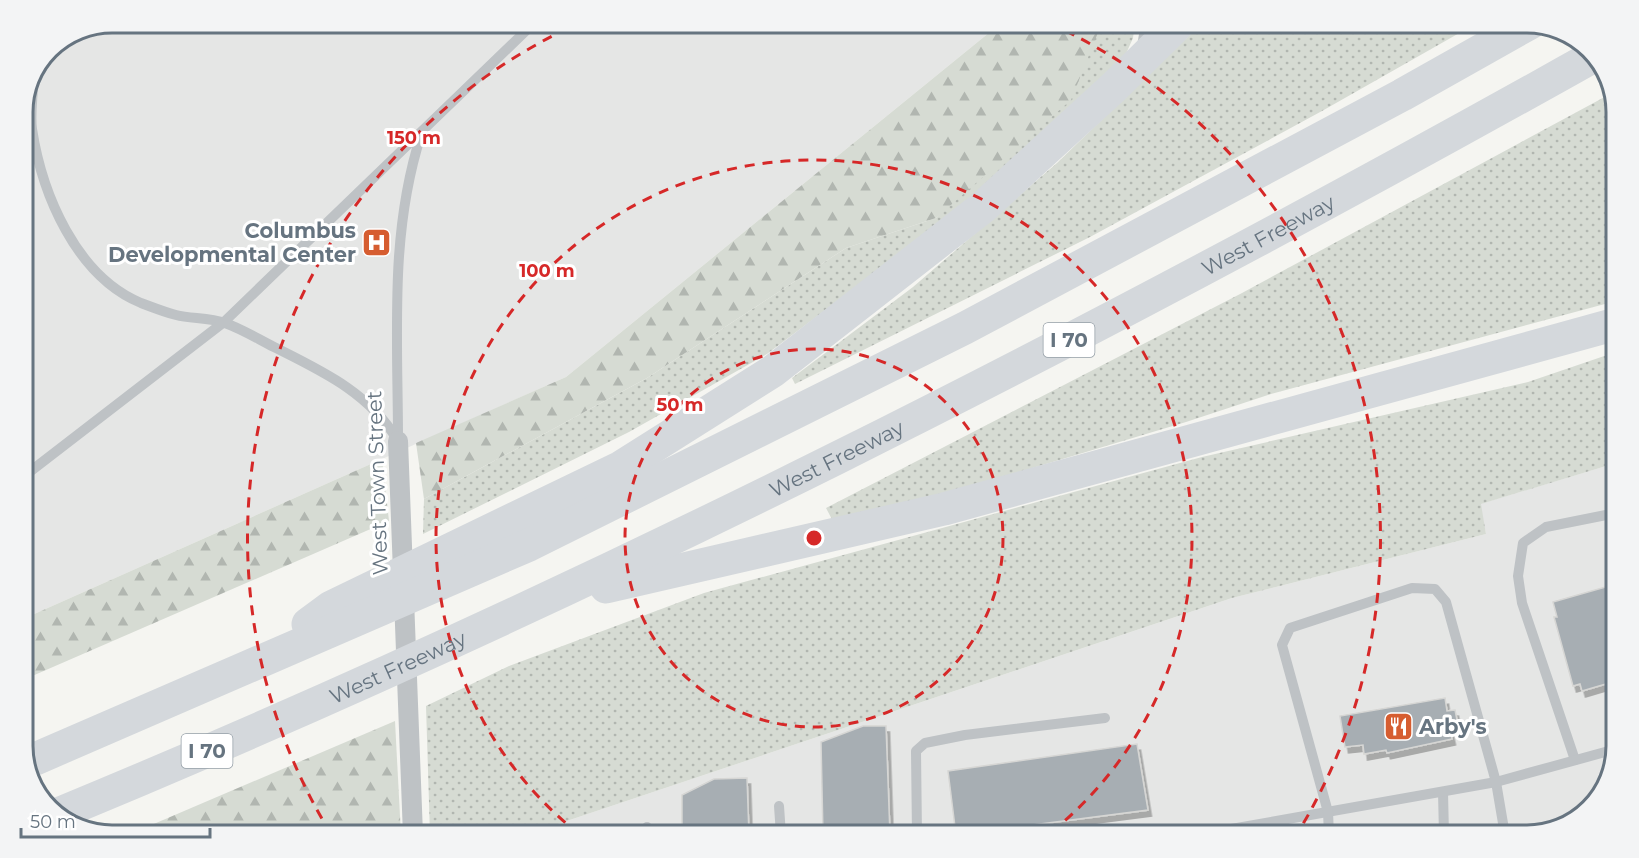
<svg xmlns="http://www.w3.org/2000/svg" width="1639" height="858" font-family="Montserrat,sans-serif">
	<defs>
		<pattern id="grass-dots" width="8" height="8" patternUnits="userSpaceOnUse" patternTransform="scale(1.5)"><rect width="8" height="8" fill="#d6dbd3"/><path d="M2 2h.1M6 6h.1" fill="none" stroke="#b1b6b0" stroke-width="1.8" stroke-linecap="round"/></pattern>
		<pattern id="forest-firs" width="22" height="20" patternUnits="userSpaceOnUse" patternTransform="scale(1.5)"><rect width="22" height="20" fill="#d6dbd3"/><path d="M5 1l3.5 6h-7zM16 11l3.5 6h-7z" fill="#b1b6b0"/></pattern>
		<filter id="shadow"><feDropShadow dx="3.5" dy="6" stdDeviation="0" flood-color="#0004"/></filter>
	</defs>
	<rect width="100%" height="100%" fill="#f5f5f1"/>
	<g fill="#e5e6e5">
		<polygon points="112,23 1001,23 566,377 23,619 23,107 49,49"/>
		<polygon points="1616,463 1616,746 1607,786 1572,823 1527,835 525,835 1232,598 1486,534 1480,504"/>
	</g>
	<g fill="url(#grass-dots)">
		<polygon points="1097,23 1135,23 1133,38 1125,56 1045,136 937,226 767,354 629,432 423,534 424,499 647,378 846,248 936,218 1099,30"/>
		<polygon points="1202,23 1477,23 1322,111 1090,237 795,384 792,378 913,287 1057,163"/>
		<polygon points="1612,93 1616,107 1616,301 1271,394 1186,422 836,527 826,508 1242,293"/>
		<polygon points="1616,352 1616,463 1481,504 1486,534 1232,598 525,835 430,835 426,706 509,666 704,593 1202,457 1528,382"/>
	</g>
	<g fill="url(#forest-firs)">
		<polygon points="1001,23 1097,23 1099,30 1071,100 936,218 846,248 647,378 424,499 416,443 566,377"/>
		<polygon points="382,459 389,521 23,680 23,619"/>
		<polygon points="395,721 401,835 128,835"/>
	</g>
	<g fill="#a7aeb3" stroke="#d6d6d4" stroke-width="1.5" filter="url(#shadow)">
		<polygon points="1616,584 1616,681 1582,691 1580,684 1573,686 1554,617 1557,617 1553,602"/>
		<polygon points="1445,698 1447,711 1455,710 1458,725 1449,726 1452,739 1387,753 1386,750 1364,754 1363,745 1345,747 1340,716"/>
		<polygon points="863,726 886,726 890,835 823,835 821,742"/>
		<polygon points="1137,744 1148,810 956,835 948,771"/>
		<polygon points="747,778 749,835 682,835 682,795 714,779"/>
		<polygon points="579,833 611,834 611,835 573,835"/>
	</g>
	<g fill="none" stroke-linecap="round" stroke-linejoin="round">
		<g stroke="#bec2c5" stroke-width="10">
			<polyline points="1142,46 1146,23"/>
			<path d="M33 83C33 98 30 114 32 129 42 194 76 276 141 303 152 307 164 312 176 315 191 319 209 317 225 323 242 329 258 339 274 347 322 371 370 393 398 441"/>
			<path d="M398 440C398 337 389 234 421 135"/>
			<polyline points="23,477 224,322 534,23"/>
			<polyline points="1575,760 1522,603 1518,576 1523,543 1546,527 1616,513"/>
			<polyline points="1443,792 1444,835"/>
			<polyline points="779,806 781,835"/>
			<polyline points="647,835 647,827"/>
			<polyline points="917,835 916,751 925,743 965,735 1105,718"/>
			<polyline points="1197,835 1496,782 1616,749"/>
			<polyline points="1329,835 1328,812 1282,645 1290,628 1412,588 1435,589 1446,602 1496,782 1505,835"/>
		</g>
		<polyline stroke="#bec2c5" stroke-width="20" points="398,441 413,835"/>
		<g stroke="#d4d8dc" stroke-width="33">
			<polyline points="606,587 944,509 1616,324"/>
			<polyline points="308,624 331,607 621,467 773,371 982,208 1114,87 1179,23"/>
			<polyline points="26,763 529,545 965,328 1402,95 1530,23"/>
			<path id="s1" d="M58 814C586 596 1096 335 1594 56"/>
		</g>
	</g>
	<g fill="none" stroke="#d62828" stroke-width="3" stroke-dasharray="10 8">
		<circle cx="814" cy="538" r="189"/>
		<path d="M579 834A378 378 0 1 1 1049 834"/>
		<path d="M331 834A566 566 0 0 1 579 23M1049 23A566 566 0 0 1 1297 834"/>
	</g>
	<defs>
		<symbol id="hospital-square" viewBox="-11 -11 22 22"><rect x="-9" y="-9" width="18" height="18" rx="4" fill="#d65d30" stroke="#fff"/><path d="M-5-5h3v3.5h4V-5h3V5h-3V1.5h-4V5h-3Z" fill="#fff"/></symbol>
		<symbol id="restaurant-square" viewBox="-11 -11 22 22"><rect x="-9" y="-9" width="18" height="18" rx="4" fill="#d65d30" stroke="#fff"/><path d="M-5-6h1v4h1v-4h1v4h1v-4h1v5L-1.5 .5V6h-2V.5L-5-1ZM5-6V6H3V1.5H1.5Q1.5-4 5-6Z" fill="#fff"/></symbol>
	</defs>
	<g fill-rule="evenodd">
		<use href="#hospital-square" x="360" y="226" width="33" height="33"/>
		<use href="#restaurant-square" x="1382" y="710" width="33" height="33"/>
	</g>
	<g text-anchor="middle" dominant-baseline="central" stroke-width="6" stroke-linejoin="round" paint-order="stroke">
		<g fill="#fff" stroke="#949ea6" stroke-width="1.5">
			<rect x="1043.5" y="323" width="51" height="34" rx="4.5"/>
			<rect x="181.5" y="734" width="51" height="34" rx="4.5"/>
		</g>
		<g font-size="20" font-weight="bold" fill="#667480">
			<text x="1069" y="340">I 70</text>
			<text x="207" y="751">I 70</text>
		</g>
		<g font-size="21" font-weight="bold" fill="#667480" stroke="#fff" text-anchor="end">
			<text x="356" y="230">Columbus<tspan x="356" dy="24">Developmental Center</tspan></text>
			<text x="1419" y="726" text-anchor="start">Arby's</text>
		</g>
		<g font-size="21" fill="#667480" stroke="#fff">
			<text stroke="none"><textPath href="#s1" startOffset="1342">West Freeway</textPath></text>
			<text stroke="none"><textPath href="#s1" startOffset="856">West Freeway</textPath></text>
			<text transform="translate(377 483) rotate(-92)">West Town Street</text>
			<text stroke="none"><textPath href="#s1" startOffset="370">West Freeway</textPath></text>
		</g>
	</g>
	<path d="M0 0H1639V858H0ZM112 33H1527A79 79 0 0 1 1606 112V746A79 79 0 0 1 1527 825H112A79 79 0 0 1 33 746V112A79 79 0 0 1 112 33Z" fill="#f3f4f5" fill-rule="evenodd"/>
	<path fill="none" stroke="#667480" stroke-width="3" d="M112 33H1527A79 79 0 0 1 1606 112V746A79 79 0 0 1 1527 825H112A79 79 0 0 1 33 746V112A79 79 0 0 1 112 33Z"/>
	<circle cx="814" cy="538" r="9" fill="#d62828" stroke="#fff" stroke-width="3"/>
	<g font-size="18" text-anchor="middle" font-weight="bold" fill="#d62828" stroke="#fff" stroke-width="6" stroke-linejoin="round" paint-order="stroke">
		<text x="414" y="144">150 m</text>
		<text x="547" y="277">100 m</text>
		<text x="680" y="411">50 m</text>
	</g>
	<path d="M21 828v9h189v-9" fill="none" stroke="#667480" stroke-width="3"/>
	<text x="30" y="828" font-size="18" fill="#667480" stroke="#ffffff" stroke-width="4.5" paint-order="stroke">50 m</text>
</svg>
